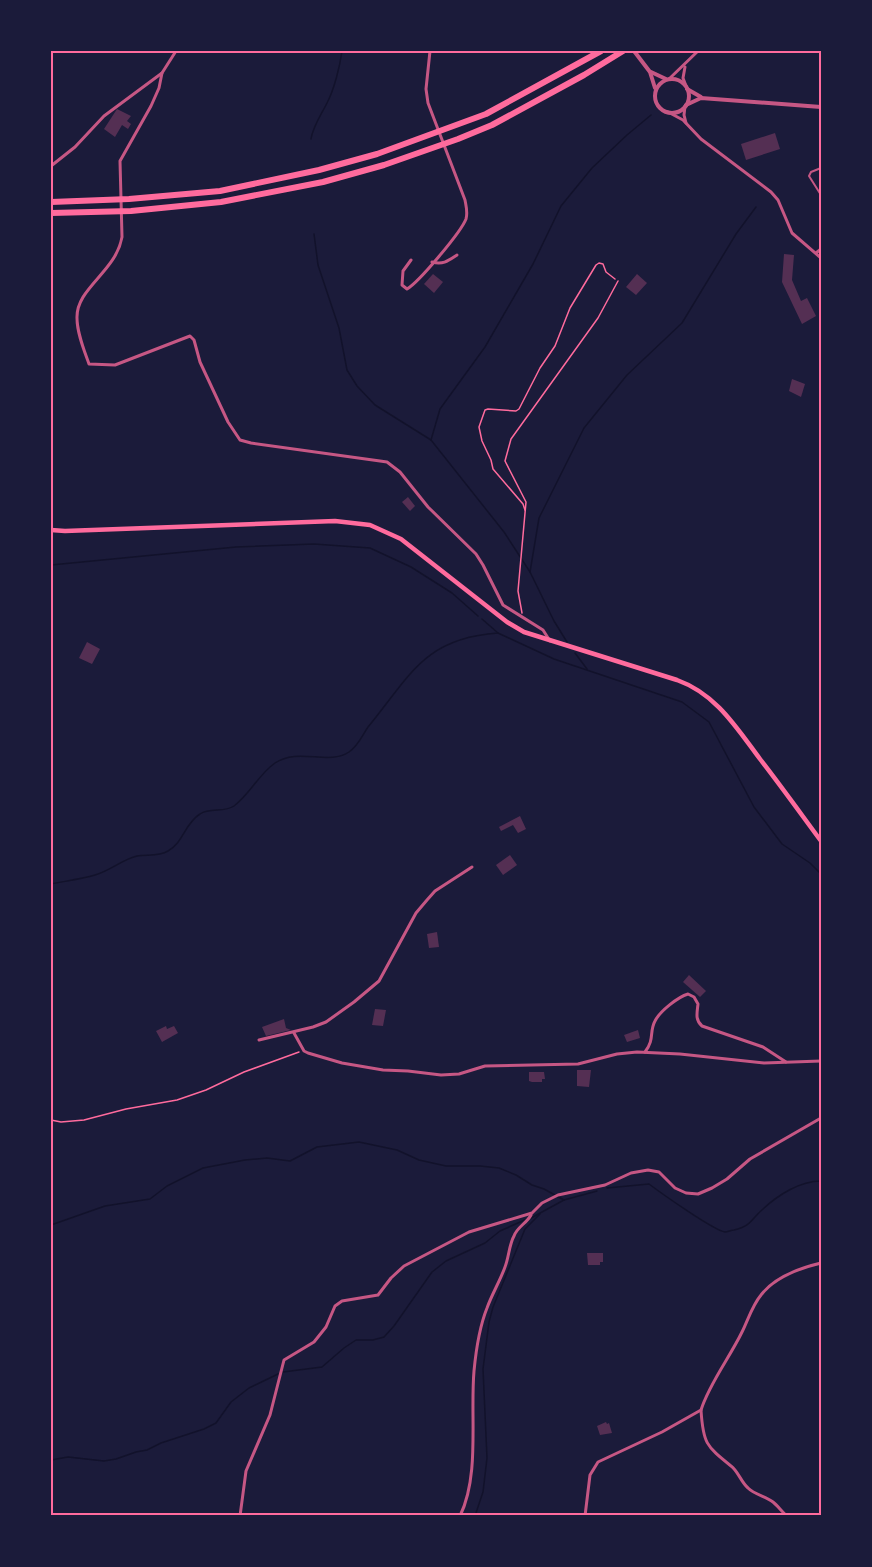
<svg xmlns="http://www.w3.org/2000/svg" width="872" height="1567" font-family="Commissioner,sans-serif">
	<rect width="100%" height="100%" fill="#1b1b3a"/>
	<g fill="none" stroke-linecap="round" stroke-linejoin="round">
		<g stroke="#12122b" stroke-width="1.5">
			<path d="M311 139C313 126 321 115 327 103 334 90 340 66 342 51"/>
			<polyline points="314,234 318,265 339,328 347,370 357,386 375,405 431,440 504,532 530,572 554,621 567,642"/>
			<polyline points="431,440 440,409 485,347 533,264 561,206 592,168 627,135 651,115"/>
			<polyline points="51,565 236,547 314,544 370,548 411,567 452,593 478,616"/>
			<polyline points="530,572 539,518 584,428 627,375 682,323 736,234 756,207"/>
			<polyline points="482,619 498,633 554,659 682,702 709,722 754,807 782,844 810,863 821,874"/>
			<polyline points="575,653 587,669"/>
			<path d="M51 884C66 881 81 879 95 875 110 871 123 859 137 856 147 854 158 857 168 851 183 843 185 823 200 814 210 807 224 813 234 806 250 794 259 774 275 763 299 747 328 766 349 752 358 746 362 736 368 727 410 676 424 638 498 633"/>
			<path d="M607 1188 649 1184C661 1193 713 1230 725 1232 728 1232 731 1230 734 1230 752 1226 751 1219 763 1209 778 1195 800 1181 821 1181"/>
			<polyline points="531,1218 564,1200 597,1191"/>
			<polyline points="51,1225 105,1206 150,1199 167,1186 203,1168 245,1160 267,1158 290,1161 317,1147 359,1142 397,1150 419,1160 446,1166 480,1166 499,1168 516,1175 532,1185 544,1189 564,1200"/>
			<polyline points="283,1372 322,1367 344,1348 356,1340 373,1340 384,1337 394,1326 432,1272 446,1261 485,1243 500,1231 527,1219"/>
			<polyline points="51,1460 68,1457 104,1461 116,1459 136,1452 147,1450 161,1443 204,1429 216,1423 231,1402 249,1388 278,1374"/>
			<polyline points="475,1516 483,1492 487,1458 483,1369 489,1322 493,1307 525,1229 540,1214"/>
		</g>
	</g>
	<g fill="#542f53">
		<polygon points="117,109 131,116 127,121 131,124 128,129 122,125 115,137 104,129"/>
		<polygon points="775,133 780,149 746,160 741,144"/>
		<polygon points="784,254 794,255 792,280 801,301 807,298 816,316 802,324 782,282"/>
		<polygon points="433,274 443,282 434,293 424,284"/>
		<polygon points="637,274 647,283 636,295 626,287"/>
		<polygon points="792,379 805,384 801,397 789,391"/>
		<polygon points="408,497 415,506 410,511 402,502"/>
		<polygon points="87,642 100,649 92,664 79,658"/>
		<polygon points="520,816 526,829 518,833 513,825 501,831 499,827"/>
		<polygon points="510,855 517,865 503,875 496,865"/>
		<polygon points="437,932 439,947 429,948 427,934"/>
		<polygon points="689,975 706,991 700,997 683,982"/>
		<polygon points="375,1009 386,1010 383,1026 372,1025"/>
		<polygon points="284,1019 286,1028 291,1030 266,1036 262,1027"/>
		<polygon points="166,1026 167,1029 174,1026 178,1033 162,1042 156,1031"/>
		<polygon points="638,1030 640,1038 627,1042 624,1035"/>
		<polygon points="577,1070 591,1070 589,1087 577,1086"/>
		<polygon points="529,1072 544,1072 545,1079 542,1079 542,1082 532,1082 529,1081"/>
		<polygon points="587,1253 603,1253 603,1262 600,1262 600,1265 588,1265"/>
		<polygon points="606,1422 607,1424 609,1423 612,1433 600,1435 597,1426"/>
	</g>
	<g fill="none" stroke-linecap="round" stroke-linejoin="round">
		<g stroke="#ff6b9d" stroke-width="1.5">
			<polyline points="525,510 523,504 493,469 491,460 482,441 479,427 485,410 488,409 516,411 519,409 540,368 555,346 570,308 596,265 599,263 603,264 606,272 615,279"/>
			<polyline points="522,613 518,591 526,502 505,461 511,439 598,318 618,281"/>
			<polyline points="51,1120 61,1122 84,1120 126,1109 177,1100 206,1090 244,1072 299,1052"/>
		</g>
		<polyline stroke="#c65784" stroke-width="2" points="821,168 811,172 809,176 821,195"/>
		<g stroke="#c65784" stroke-width="3">
			<polyline points="685,67 683,78 686,86"/>
			<path d="M162 73 159 88 151 106 120 161 122 237C116 272 76 288 77 318 77 333 84 350 89 364L115 365 190 336 194 340 200 362 228 422 240 440 251 443 380 461 387 462 400 472 428 507 476 554 483 565 503 605 543 630 550 641"/>
			<polyline points="669,79 698,51"/>
			<polyline points="685,106 684,115 686,123"/>
			<polyline points="668,112 683,120 701,139 771,192 778,200 792,233 821,258"/>
			<polyline points="51,166 75,147 104,116 162,73 176,51"/>
			<polyline points="816,253 821,249"/>
			<path d="M411 260 403 271 402 285 407 289C419 282 461 232 466 219 468 212 466 206 465 200L428 103 426 89 430 51"/>
			<path d="M432 262C443 265 448 261 457 255"/>
			<polyline points="294,1033 304,1051 308,1053 342,1063 383,1070 408,1071 441,1075 459,1074 485,1066 578,1064 617,1054 637,1052 680,1054 764,1063 821,1061"/>
			<polyline points="259,1040 313,1027 326,1022 354,1002 379,981 416,913 427,900 435,891 472,867"/>
			<path d="M645 1052C655 1039 649 1032 655 1021 660 1011 678 997 688 994L694 997 698 1004C697 1013 695 1020 702 1026L763 1047 786 1062"/>
			<path d="M701 1410C703 1443 706 1446 731 1466 738 1471 741 1482 748 1488 755 1495 766 1496 773 1502 778 1506 782 1512 787 1516"/>
			<polyline points="240,1516 246,1471 270,1415 284,1360 314,1342 326,1327 335,1306 342,1301 378,1295 391,1278 404,1266 469,1232 532,1213 542,1203 558,1195 605,1185 631,1173 648,1170 659,1172 675,1188 686,1193 698,1194 712,1188 727,1179 750,1159 821,1118"/>
			<path d="M460 1516C480 1475 470 1416 474 1371 476 1350 479 1328 487 1308 492 1294 500 1281 505 1267 509 1257 509 1245 514 1236 517 1227 527 1223 531 1215"/>
			<path d="M585 1516 590 1475 598 1462 662 1432 701 1410C709 1384 730 1357 742 1332 748 1320 752 1306 761 1295 774 1278 800 1268 821 1263"/>
		</g>
		<g stroke="#c65784" stroke-width="4">
			<polyline points="634,51 650,72 655,88"/>
			<polyline points="651,72 666,79"/>
			<circle cx="672" cy="96" r="17"/>
			<polyline points="687,89 701,97"/>
			<polyline points="686,105 701,98 821,107"/>
		</g>
		<path stroke="#ff6b9d" stroke-width="4.5" d="M51 530 65 531 335 521 370 525 401 539 507 622 524 632 677 680C716 694 736 727 760 759 781 786 801 814 821 841"/>
		<g stroke="#ff6b9d" stroke-width="6">
			<polyline points="51,202 129,199 220,191 319,170 377,154 486,114 601,51"/>
			<polyline points="51,213 131,211 221,202 323,182 384,165 458,139 492,125 584,75 623,51"/>
		</g>
	</g>
	<rect width="872" height="1567" fill="none" stroke="#1b1b3a" stroke-width="105"/>
	<rect x="52" y="52" width="768" height="1462" fill="none" stroke="#ff6b9d" stroke-width="2"/>
</svg>
